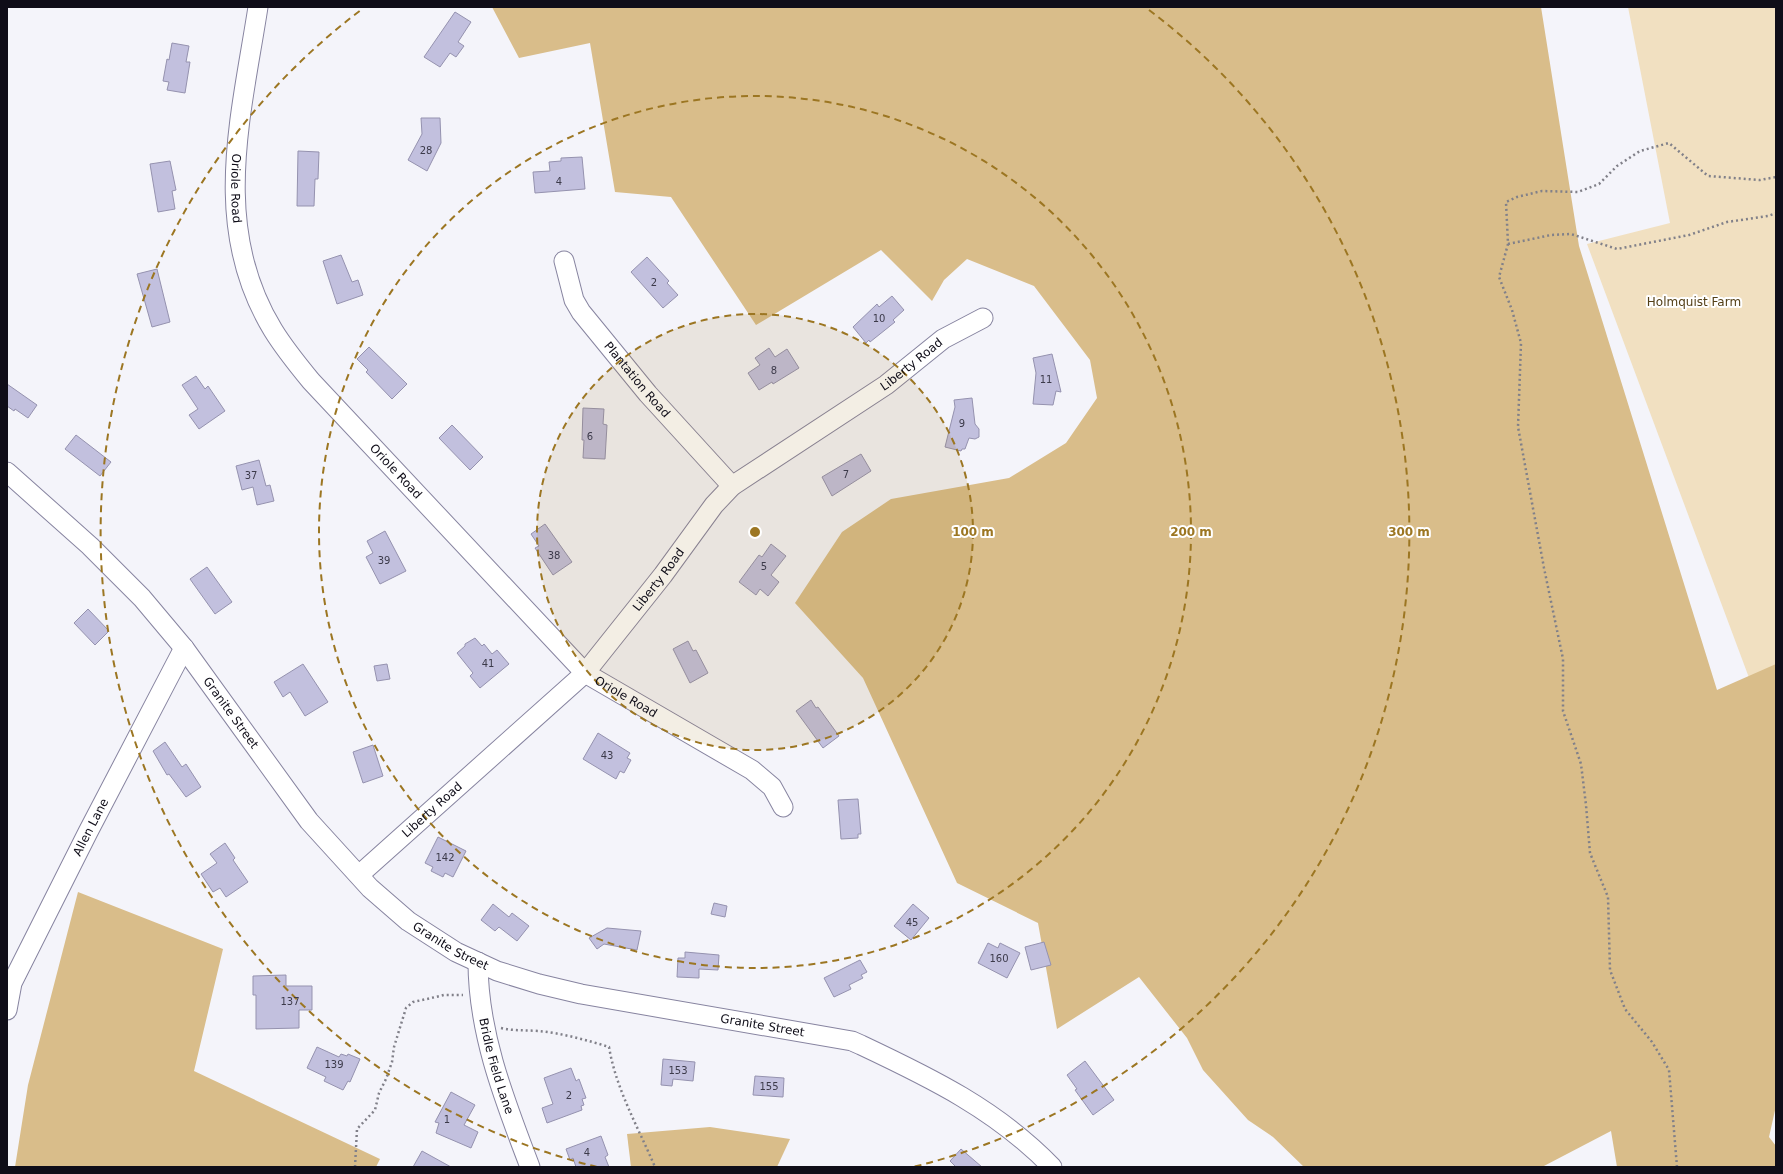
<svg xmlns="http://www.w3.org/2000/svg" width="1783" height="1174" font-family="'DejaVu Sans',sans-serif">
	<rect width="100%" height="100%" fill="#f4f4fa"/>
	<polygon fill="#f1e0c1" points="1628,7 1776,7 1776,750 1587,244 1670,223"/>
	<g fill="#d9bd8a">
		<polygon points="492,7 1541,7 1579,246 1717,690 1776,664 1776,1106 1769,1137 1776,1146 1776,1167 1617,1167 1611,1131 1542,1167 1304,1167 1273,1137 1248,1120 1203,1070 1187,1038 1139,977 1057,1029 1038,923 957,883 863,678 795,603 842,532 891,499 1009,478 1066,443 1097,398 1090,360 1034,286 967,259 944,280 932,301 881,250 756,325 671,197 615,192 590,43 519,58"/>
		<polygon points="78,892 223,949 194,1071 380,1159 376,1167 15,1167 28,1085"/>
		<polygon points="710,1127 790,1139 777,1167 631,1167 627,1134"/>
	</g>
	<g fill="#c2c0de" stroke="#9592af">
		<polygon points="455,12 471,22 458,42 464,46 456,57 450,53 440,67 424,57"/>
		<polygon points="172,43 189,46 186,62 190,62 185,93 167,90 169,82 163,81 167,59 169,60"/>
		<polygon points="421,118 440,118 441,143 427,171 408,160 422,134"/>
		<polygon points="298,151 319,152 318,179 315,179 314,206 297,206"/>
		<polygon points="582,157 585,189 535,193 533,172 550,171 549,162 561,161 561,158"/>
		<polygon points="170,161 176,190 172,191 175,209 158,212 150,164"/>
		<polygon points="341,255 352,282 358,280 363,295 337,304 323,261"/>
		<polygon points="647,257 669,281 667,283 678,295 663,308 631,272"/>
		<polygon points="157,269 170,322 152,327 137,274"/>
		<polygon points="892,296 904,310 893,320 895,322 870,342 869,340 866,343 853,327 877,304 879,307"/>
		<polygon points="369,347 407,384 392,399 366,372 368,370 357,359"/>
		<polygon points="769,348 775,357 787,349 799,368 773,384 772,382 759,390 748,373 760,365 755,358"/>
		<polygon points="1052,354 1061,392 1056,391 1053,405 1033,404 1036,373 1033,358"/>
		<polygon points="196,376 205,389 208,386 225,411 199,429 189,415 198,409 182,385"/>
		<polygon points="7,384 37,405 28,418 15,409 14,411 7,406"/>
		<polygon points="972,398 975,424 979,429 979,437 975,439 969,438 965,449 962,449 961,451 945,447 955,407 954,400"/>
		<polygon points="583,408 604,409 603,424 607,425 605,459 583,458 584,440 582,440"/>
		<polygon points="452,425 483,457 470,470 439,438"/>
		<polygon points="76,435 111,462 100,476 65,449"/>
		<polygon points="861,454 871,471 832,496 822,477"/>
		<polygon points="259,460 266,486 270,485 274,501 257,505 253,487 242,490 236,466"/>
		<polygon points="545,524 572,562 553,575 535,548 539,546 531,534"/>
		<polygon points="385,531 406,571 380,584 366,557 373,553 367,541"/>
		<polygon points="771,544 786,556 771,575 779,582 768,596 760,589 756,595 739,582 759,555 762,557"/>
		<polygon points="207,567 232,602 215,614 190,579"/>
		<polygon points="88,609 109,631 95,645 74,623"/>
		<polygon points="475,638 482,646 484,644 492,654 497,650 509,664 480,688 470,676 473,673 457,653 465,646 465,644"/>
		<polygon points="688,641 693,651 696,650 708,673 690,683 673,649"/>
		<polygon points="303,664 328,702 305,716 290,692 283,697 274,682"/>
		<polygon points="387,664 390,679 377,681 374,666"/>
		<polygon points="811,700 816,708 818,707 839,736 823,748 796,711"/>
		<polygon points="598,733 630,753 627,758 631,760 624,773 620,771 616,779 583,759"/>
		<polygon points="165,742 182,767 186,764 201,787 186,797 169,774 167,775 153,751"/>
		<polygon points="373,745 383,776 363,783 353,752"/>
		<polygon points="858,799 861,834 858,834 858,838 841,839 838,800"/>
		<polygon points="438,837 466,851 453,877 445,873 443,877 431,871 433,867 425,863"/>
		<polygon points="225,843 235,858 233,860 248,882 226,897 220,888 213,892 201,874 217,863 210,854"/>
		<polygon points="714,903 727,906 725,917 711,914"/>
		<polygon points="493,904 509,917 512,913 529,926 517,941 499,927 495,931 481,920"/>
		<polygon points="913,904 929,918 911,940 894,926"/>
		<polygon points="607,928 641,931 637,950 604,944 597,949 589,938"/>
		<polygon points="1044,942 1051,965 1031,970 1025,947"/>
		<polygon points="988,943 998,948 1000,943 1020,953 1007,978 978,963"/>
		<polygon points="685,952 719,955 718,970 699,969 699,978 677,977 678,958 685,958"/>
		<polygon points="860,960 867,972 861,975 863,978 849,985 851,989 834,997 824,978"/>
		<polygon points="286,975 286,986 312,986 312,1010 299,1010 299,1028 256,1029 256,995 253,995 253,976"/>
		<polygon points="317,1047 339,1057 341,1054 347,1056 348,1054 360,1059 350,1082 348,1081 343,1090 324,1081 326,1077 307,1068"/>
		<polygon points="663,1059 695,1062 693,1081 673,1079 672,1086 661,1085"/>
		<polygon points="1085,1061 1114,1100 1093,1115 1075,1090 1077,1089 1067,1075"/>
		<polygon points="571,1068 576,1081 579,1079 586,1098 582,1099 584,1105 581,1106 582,1110 547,1123 542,1108 553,1104 544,1078"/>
		<polygon points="755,1076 784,1078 783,1097 753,1095"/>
		<polygon points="451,1092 475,1105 464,1125 478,1132 471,1148 436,1133 439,1123 435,1122"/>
		<polygon points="601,1136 608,1155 605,1157 609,1167 576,1167 573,1158 570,1160 566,1149"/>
		<polygon points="961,1149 982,1167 956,1167 950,1161"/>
		<polygon points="422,1151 451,1167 413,1167"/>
	</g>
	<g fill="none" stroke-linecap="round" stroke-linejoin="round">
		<defs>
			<g id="minor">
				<path id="s1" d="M258 7C241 117 210 227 273 330 284 348 297 364 311 381L585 673 752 770 772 787 783 807"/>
				<path id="s2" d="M564 261 574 300 581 312 648 394 732 486"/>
				<path id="s3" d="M7 472 90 546 142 598 184 648 309 821 370 888 408 921 456 952 497 971 539 984 581 994 852 1041 861 1045C931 1078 997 1110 1052 1167"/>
				<path id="s4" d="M359 875 585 673 663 575 714 505 732 486 886 385 943 339 983 318"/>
				<path id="s5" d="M478 962C478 1034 505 1101 530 1167"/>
				<path id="s6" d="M7 1010 12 983 88 832 184 648"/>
			</g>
		</defs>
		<use href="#minor" stroke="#8784a0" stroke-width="21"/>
		<g stroke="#818089" stroke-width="2.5" stroke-dasharray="2 3" stroke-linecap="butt">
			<polyline points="1508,244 1551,235 1571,234 1617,249 1689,235 1727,222 1768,216 1776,213"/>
			<path d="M501 1028C514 1031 525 1030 538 1031 561 1033 587 1040 609 1047 616 1089 638 1127 655 1167"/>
			<polyline points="355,1167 357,1129 375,1110 379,1093 386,1079 392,1062 394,1047 406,1008 413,1002 427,999 444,995 463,995"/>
			<polyline points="1677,1167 1669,1070 1652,1042 1625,1009 1610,970 1608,897 1590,853 1586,805 1581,764 1563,711 1563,659 1544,568 1518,427 1521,343 1512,310 1499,277 1508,244 1506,202 1517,197 1542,191 1578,192 1599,184 1617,166 1640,151 1669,143 1708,176 1760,180 1776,177"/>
		</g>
		<use href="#minor" stroke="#fff" stroke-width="19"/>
	</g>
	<circle cx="755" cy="532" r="218" fill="#9c7622" fill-opacity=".12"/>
	<g fill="none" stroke="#9c7622" stroke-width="2" stroke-dasharray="7 5">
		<circle cx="755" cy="532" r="218"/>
		<circle cx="755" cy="532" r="436"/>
		<path d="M597 1167A654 654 0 0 1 361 10M1149 10A654 654 0 0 1 913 1167"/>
	</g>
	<g text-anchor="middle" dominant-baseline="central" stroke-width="4" stroke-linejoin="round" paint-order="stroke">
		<g font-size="10" fill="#3c3a4a">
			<text x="426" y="150">28</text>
			<text x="559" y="181">4</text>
			<text x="654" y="282">2</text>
			<text x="879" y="318">10</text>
			<text x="774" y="370">8</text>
			<text x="1046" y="379">11</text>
			<text x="962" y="423">9</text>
			<text x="590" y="436">6</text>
			<text x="846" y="474">7</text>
			<text x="251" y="475">37</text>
			<text x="554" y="555">38</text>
			<text x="384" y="560">39</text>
			<text x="764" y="566">5</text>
			<text x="488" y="663">41</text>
			<text x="607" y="755">43</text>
			<text x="445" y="857">142</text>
			<text x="912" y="922">45</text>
			<text x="999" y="958">160</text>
			<text x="290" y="1001">137</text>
			<text x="334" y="1064">139</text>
			<text x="678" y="1070">153</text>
			<text x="769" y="1086">155</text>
			<text x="569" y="1095">2</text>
			<text x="447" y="1119">1</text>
			<text x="587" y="1152">4</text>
		</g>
		<g font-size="12" fill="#0f0d18" stroke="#fff">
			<text stroke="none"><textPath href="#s1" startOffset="183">Oriole Road</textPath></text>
			<text stroke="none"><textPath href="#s4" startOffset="758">Liberty Road</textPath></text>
			<text stroke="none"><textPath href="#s2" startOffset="142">Plantation Road</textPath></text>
			<text stroke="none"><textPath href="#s1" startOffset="519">Oriole Road</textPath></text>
			<text stroke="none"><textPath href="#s4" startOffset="422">Liberty Road</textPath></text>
			<text stroke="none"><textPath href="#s1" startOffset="843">Oriole Road</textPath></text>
			<text stroke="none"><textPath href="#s3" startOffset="330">Granite Street</textPath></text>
			<text stroke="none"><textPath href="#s4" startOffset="98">Liberty Road</textPath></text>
			<text stroke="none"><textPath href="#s6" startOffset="202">Allen Lane</textPath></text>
			<text stroke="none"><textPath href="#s3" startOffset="654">Granite Street</textPath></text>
			<text stroke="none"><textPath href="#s3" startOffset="978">Granite Street</textPath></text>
			<text stroke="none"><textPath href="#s5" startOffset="106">Bridle Field Lane</textPath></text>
		</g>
		<g font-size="12" fill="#533f17" stroke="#fff">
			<text x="1694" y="302">Holmquist Farm</text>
		</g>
	</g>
	<circle cx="755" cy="532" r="6" fill="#9c7622" stroke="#fff" stroke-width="2"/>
	<g font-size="12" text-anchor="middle" font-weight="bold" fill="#9c7622" stroke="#fff" stroke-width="4" stroke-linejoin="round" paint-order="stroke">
		<text x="973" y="536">100 m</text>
		<text x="1191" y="536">200 m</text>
		<text x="1409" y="536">300 m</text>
	</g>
	<rect width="1783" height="1174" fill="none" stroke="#0f0d18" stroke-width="16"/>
</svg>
